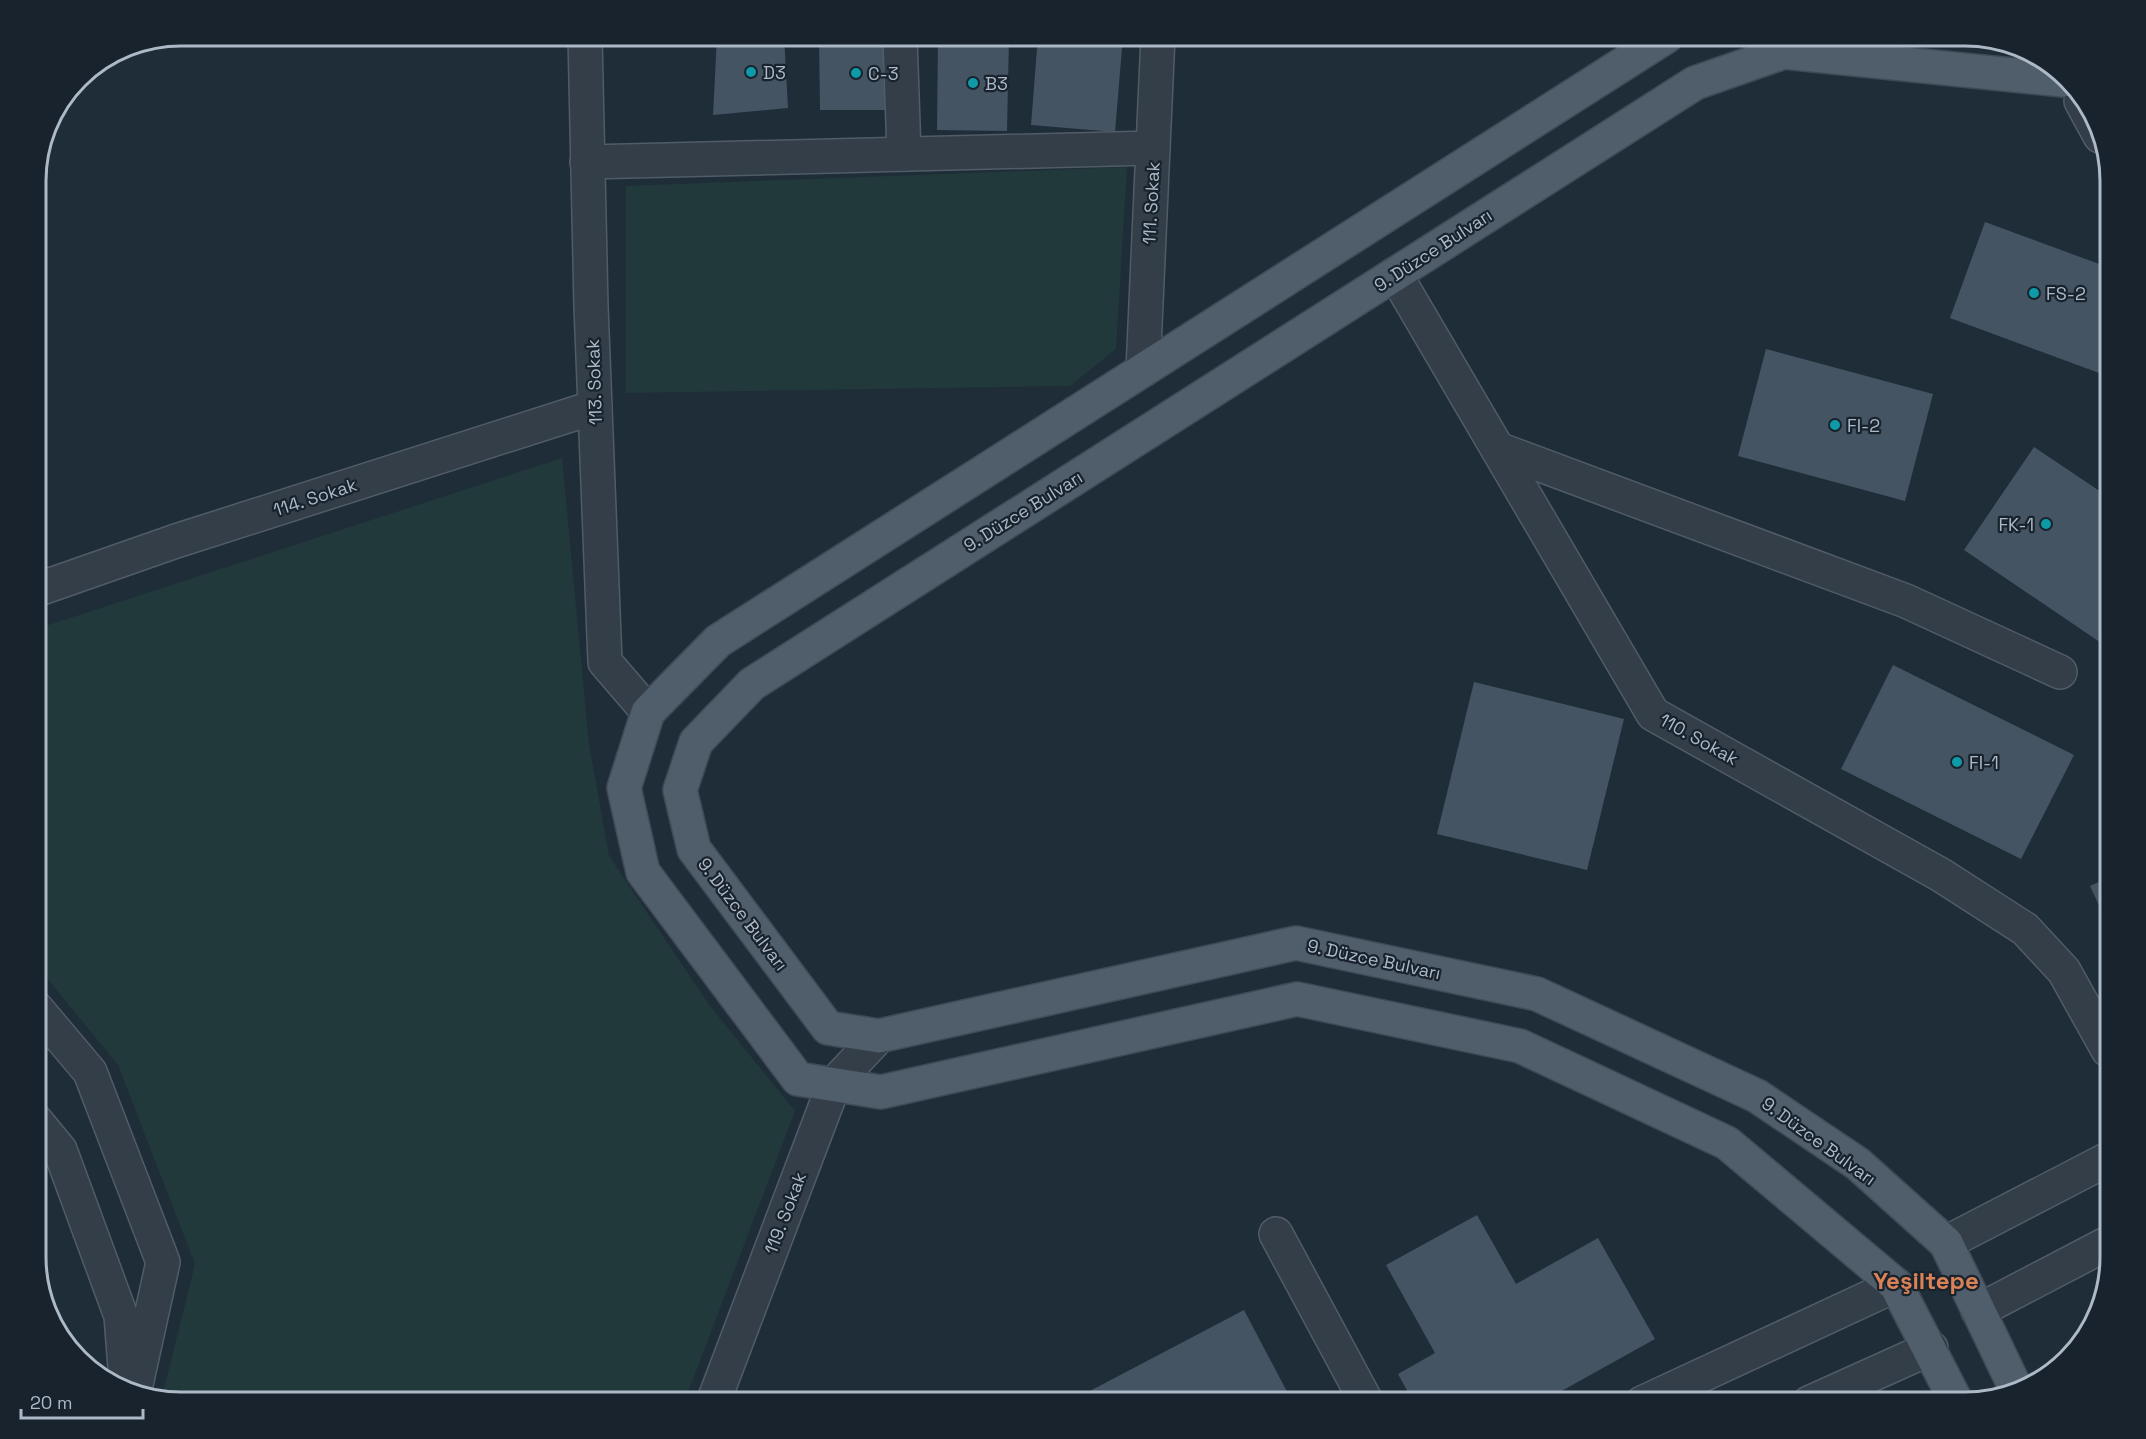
<svg xmlns="http://www.w3.org/2000/svg" width="2146" height="1439" font-family="'Space Grotesk',sans-serif">
	<rect width="100%" height="100%" fill="#1f2d39"/>
	<g fill="#21393a">
		<polygon points="1127,167 1116,349 1070,386 626,393 626,186"/>
		<polygon points="562,458 589,744 609,856 710,1006 795,1111 684,1403 181,1403 162,1397 195,1264 118,1065 36,965 36,629"/>
	</g>
	<g fill="#455463">
		<polygon points="717,36 784,36 788,108 713,115"/>
		<polygon points="819,36 892,36 893,110 820,110"/>
		<polygon points="938,36 1009,36 1007,131 937,130"/>
		<polygon points="1038,36 1123,36 1115,132 1031,125"/>
		<polygon points="1985,222 2110,268 2110,377 1950,318"/>
		<polygon points="1766,349 1933,394 1905,501 1738,456"/>
		<polygon points="2034,447 2110,498 2110,649 1964,550"/>
		<polygon points="1893,665 2074,755 2021,859 1841,769"/>
		<polygon points="1474,682 1624,719 1587,870 1437,834"/>
		<polygon points="2110,877 2110,929 2090,886"/>
		<polygon points="1477,1215 1516,1284 1598,1238 1655,1339 1540,1403 1414,1403 1398,1374 1435,1353 1386,1265"/>
		<polygon points="1244,1310 1293,1403 1067,1403"/>
	</g>
	<g fill="none" stroke-linecap="round" stroke-linejoin="round">
		<defs>
			<g id="minor">
				<polyline points="585,36 591,306 605,662 648,712"/>
				<polyline points="900,36 904,154"/>
				<polyline points="2081,101 2100,136"/>
				<polyline points="587,162 1153,148"/>
				<polyline points="1395,274 1653,714 1941,875 2025,929 2064,971 2108,1050"/>
				<polyline points="1143,370 1158,36"/>
				<polyline points="1498,449 1906,601 2060,672"/>
				<polyline points="36,590 176,541 595,407"/>
				<polyline points="36,1008 90,1072 163,1262 135,1389"/>
				<polyline points="36,1121 60,1150 121,1316 126,1381"/>
				<polyline points="1276,1234 1367,1403"/>
				<polyline points="1946,1243 2110,1158"/>
				<polyline points="1978,1311 2110,1242"/>
				<polyline points="713,1403 834,1084 879,1036"/>
				<polyline points="1642,1403 1896,1285"/>
				<polyline points="1809,1403 1931,1348"/>
			</g>
			<g id="major">
				<polyline points="1667,36 718,641 648,712 624,788 643,872 798,1079 881,1092 1297,999 1520,1046 1727,1143 1896,1285 1957,1403"/>
				<polyline points="2016,1389 1946,1243 1858,1164 1757,1096 1537,994 1296,943 879,1036 828,1028 694,849 680,790 696,742 752,684 1695,83 1784,52 2063,80"/>
			</g>
		</defs>
		<use href="#minor" stroke="#505c67" stroke-width="36"/>
		<use href="#major" stroke="#3f4a56" stroke-width="36"/>
		<use href="#minor" stroke="#333e49" stroke-width="33"/>
		<use href="#major" stroke="#505d6a" stroke-width="33"/>
	</g>
	<g fill="#0f9aa8" stroke="#18232e" stroke-width="2">
		<circle cx="751" cy="72" r="6"/>
		<circle cx="856" cy="73" r="6"/>
		<circle cx="973" cy="83" r="6"/>
		<circle cx="2034" cy="293" r="6"/>
		<circle cx="1835" cy="425" r="6"/>
		<circle cx="2046" cy="524" r="6"/>
		<circle cx="1957" cy="762" r="6"/>
	</g>
	<g text-anchor="middle" dominant-baseline="central" stroke-width="4.5" stroke-linejoin="round" paint-order="stroke">
		<g font-size="18" fill="#adb9c6" stroke="#18232e" text-anchor="start">
			<text x="763" y="72">D3</text>
			<text x="868" y="73">C-3</text>
			<text x="985" y="83">B3</text>
			<text x="2046" y="293">FS-2</text>
			<text x="1847" y="425">FI-2</text>
			<text x="2034" y="524" text-anchor="end">FK-1</text>
			<text x="1969" y="762">FI-1</text>
		</g>
		<g font-size="18" fill="#adb9c6" stroke="#18232e">
			<text transform="translate(1151 203) rotate(-87)">111. Sokak</text>
			<text transform="translate(1433 250) rotate(-33)">9. Düzce Bulvarı</text>
			<text transform="translate(594 382) rotate(-92)">113. Sokak</text>
			<text transform="translate(315 497) rotate(-18)">114. Sokak</text>
			<text transform="translate(1023 511) rotate(-32)">9. Düzce Bulvarı</text>
			<text transform="translate(1699 739) rotate(29)">110. Sokak</text>
			<text transform="translate(743 914) rotate(53)">9. Düzce Bulvarı</text>
			<text transform="translate(1374 959) rotate(12)">9. Düzce Bulvarı</text>
			<text transform="translate(1819 1141) rotate(36)">9. Düzce Bulvarı</text>
			<text transform="translate(785 1213) rotate(-69)">119. Sokak</text>
		</g>
		<g font-size="24" font-weight="bold" fill="#d98255" stroke="#18232e">
			<text x="1926" y="1280">Yeşiltepe</text>
		</g>
	</g>
	<path d="M0 0H2146V1439H0ZM181 46H1965A135 135 0 0 1 2100 181V1257A135 135 0 0 1 1965 1392H181A135 135 0 0 1 46 1257V181A135 135 0 0 1 181 46Z" fill="#18232e" fill-rule="evenodd"/>
	<path fill="none" stroke="#adb9c6" stroke-width="3" d="M181 46H1965A135 135 0 0 1 2100 181V1257A135 135 0 0 1 1965 1392H181A135 135 0 0 1 46 1257V181A135 135 0 0 1 181 46Z"/>
	<path d="M21 1409v9h122v-9" fill="none" stroke="#adb9c6" stroke-width="3"/>
	<text x="30" y="1409" font-size="18" fill="#adb9c6" stroke="#18232e" stroke-width="4.5" paint-order="stroke">20 m</text>
</svg>
